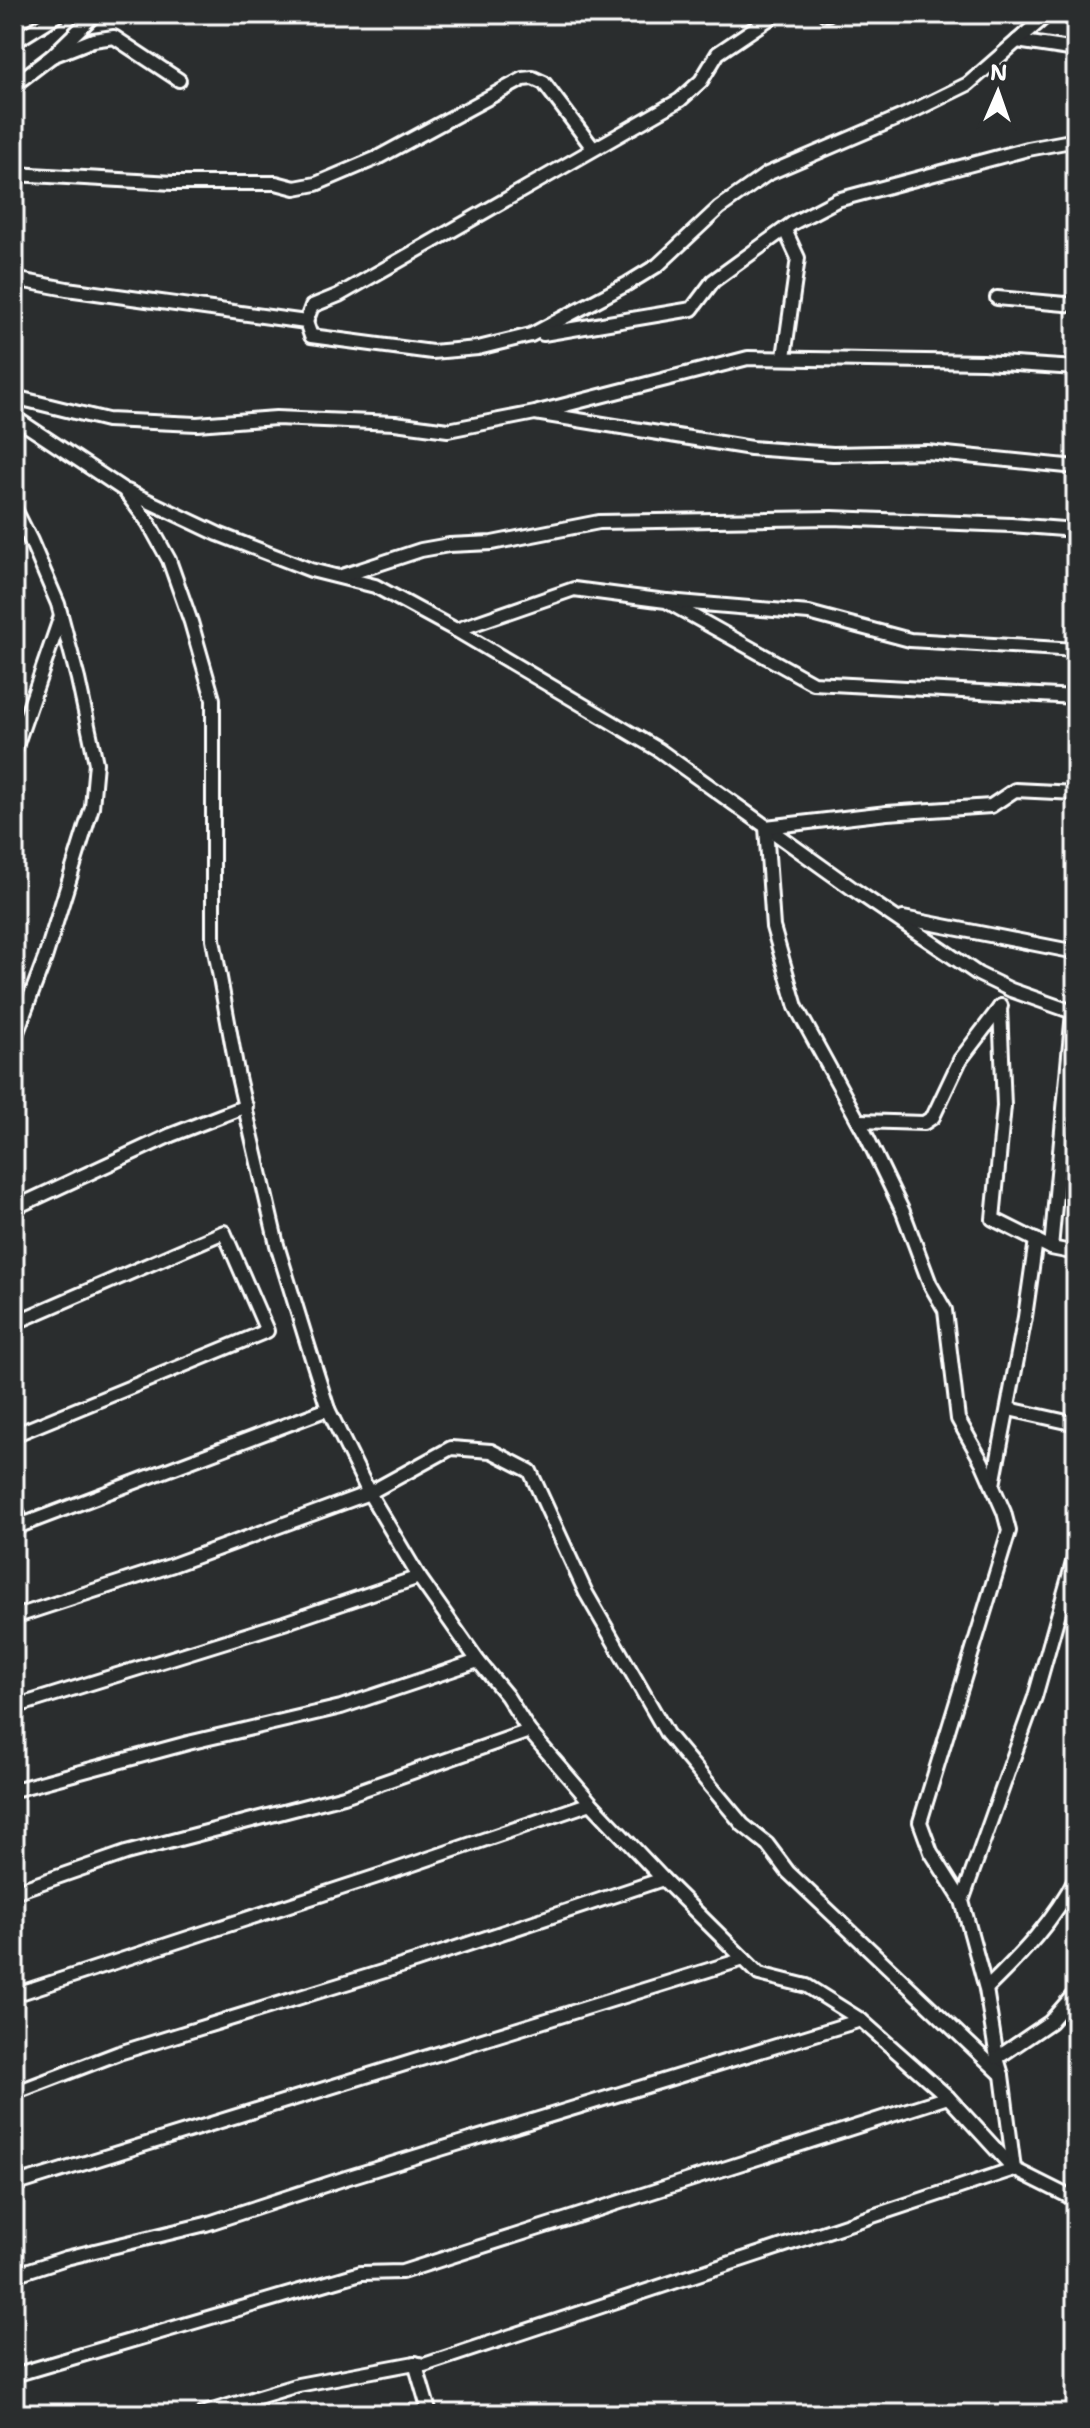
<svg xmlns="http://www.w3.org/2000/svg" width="1090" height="2428" font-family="'Shantell Sans',sans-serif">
	<rect width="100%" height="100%" fill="#2a2d2e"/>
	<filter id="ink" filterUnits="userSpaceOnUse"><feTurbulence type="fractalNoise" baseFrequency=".0125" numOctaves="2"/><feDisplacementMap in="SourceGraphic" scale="16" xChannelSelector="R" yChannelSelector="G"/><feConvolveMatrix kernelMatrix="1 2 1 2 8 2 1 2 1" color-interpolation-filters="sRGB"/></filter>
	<g filter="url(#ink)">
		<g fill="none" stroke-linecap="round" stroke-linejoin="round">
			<defs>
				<g id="minor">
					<polyline points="825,14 828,14"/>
					<polyline points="1017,41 1076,50"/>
					<polyline points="14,42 59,14"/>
					<polyline points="52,56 93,40 114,37 179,80"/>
					<polyline points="14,85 52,56 95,14"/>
					<polyline points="14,174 173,183 276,183 295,188 316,184 377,158 523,79 533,78 544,83 593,148"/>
					<polyline points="14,279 67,289 306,322 311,336 432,352 478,348 531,335 627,284 658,265 719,208 767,174 905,115 968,84 1048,14"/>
					<polyline points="997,298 1076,305"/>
					<polyline points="306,322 312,306 339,295 680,100 701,81 718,53 776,14"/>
					<polyline points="543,334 692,309 713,281 793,223 837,200 1028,149 1076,140"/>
					<polyline points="784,357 798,258 785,230"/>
					<polyline points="14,397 107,420 197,424 276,418 395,423 448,430 535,413 751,448 833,454 927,452 1076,467"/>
					<polyline points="538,412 748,358 983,362 1076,368"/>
					<polyline points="14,417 124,490 148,522 169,560 191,622 213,699 213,939 238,1077 277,1245 305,1336 328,1409 369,1493 419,1577 478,1661 507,1696 529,1731 591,1803 663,1879 759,1974 807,1986 861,2020 948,2097 1014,2169 424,2365 415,2363 298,2385 202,2414"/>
					<polyline points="127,491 218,534 311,570 375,586 456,630 574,589 666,601 813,683 1076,697"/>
					<polyline points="14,507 31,541 58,604 78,679 96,763 92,807 45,958 14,1040"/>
					<polyline points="342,576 421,550 449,545 492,543 599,522 832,518 1011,525 1076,530"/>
					<polyline points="668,601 809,613 910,640 1076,650"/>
					<polyline points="456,630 659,750 853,889 978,974 1011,990 1073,1012 1051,1248"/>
					<polyline points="14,752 61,616"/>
					<polyline points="903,918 1076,952"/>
					<polyline points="1000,1007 1004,1106 993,1219 1051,1248 1076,1253"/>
					<polyline points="859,1121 924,1123 933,1117 960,1060 1001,1006"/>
					<polyline points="14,1208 171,1135 246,1106"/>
					<polyline points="14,1323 224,1232 267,1331 14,1435"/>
					<polyline points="1009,1409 1076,1424"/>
					<polyline points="993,1485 1025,1317 1036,1240"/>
					<polyline points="14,1503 22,1525"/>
					<polyline points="14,1528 328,1409"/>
					<polyline points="1076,1552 1035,1697 962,1901 986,1989 997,2058 1002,2075 1014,2169 1076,2200"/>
					<polyline points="14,1617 170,1566 369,1493 451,1448 491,1451 530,1471 586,1593 667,1734 743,1825 767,1844 788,1872 1002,2075"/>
					<polyline points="14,1707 284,1623 419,1577"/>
					<polyline points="14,1790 188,1743 341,1707 478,1661"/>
					<polyline points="14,1892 126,1853 344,1796 529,1731"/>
					<polyline points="962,1901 931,1852 920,1822 1009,1531 1004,1512 982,1462 958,1419 945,1310 930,1284 903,1212 865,1133 796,1007 773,927 766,827 887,813 991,806 1015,790 1076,793"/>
					<path d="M986 1989C1021 1955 1054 1921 1076 1877"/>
					<polyline points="14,1995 387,1873 591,1803"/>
					<polyline points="997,2058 1050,2022 1076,1992"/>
					<polyline points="14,2093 119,2053 414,1962 663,1879"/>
					<polyline points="14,2185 744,1959"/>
					<polyline points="14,2275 66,2258 206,2224 346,2178 861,2020"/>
					<polyline points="415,2363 430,2414"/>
					<polyline points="14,2375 361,2273 402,2272 948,2097"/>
				</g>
			</defs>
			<use href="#minor" stroke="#fff" stroke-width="18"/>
			<use href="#minor" stroke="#2a2d2e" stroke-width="12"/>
		</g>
	</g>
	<rect width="1090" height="2428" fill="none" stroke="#2a2d2e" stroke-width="48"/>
	<rect x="24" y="24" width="1042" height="2380" fill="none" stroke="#fff" stroke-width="3" filter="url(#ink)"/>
	<g transform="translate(998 92) rotate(2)" stroke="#2a2d2e" stroke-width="6" paint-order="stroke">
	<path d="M0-6L14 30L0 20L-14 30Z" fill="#ffffff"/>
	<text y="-12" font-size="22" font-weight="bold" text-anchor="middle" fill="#ffffff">N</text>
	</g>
</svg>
